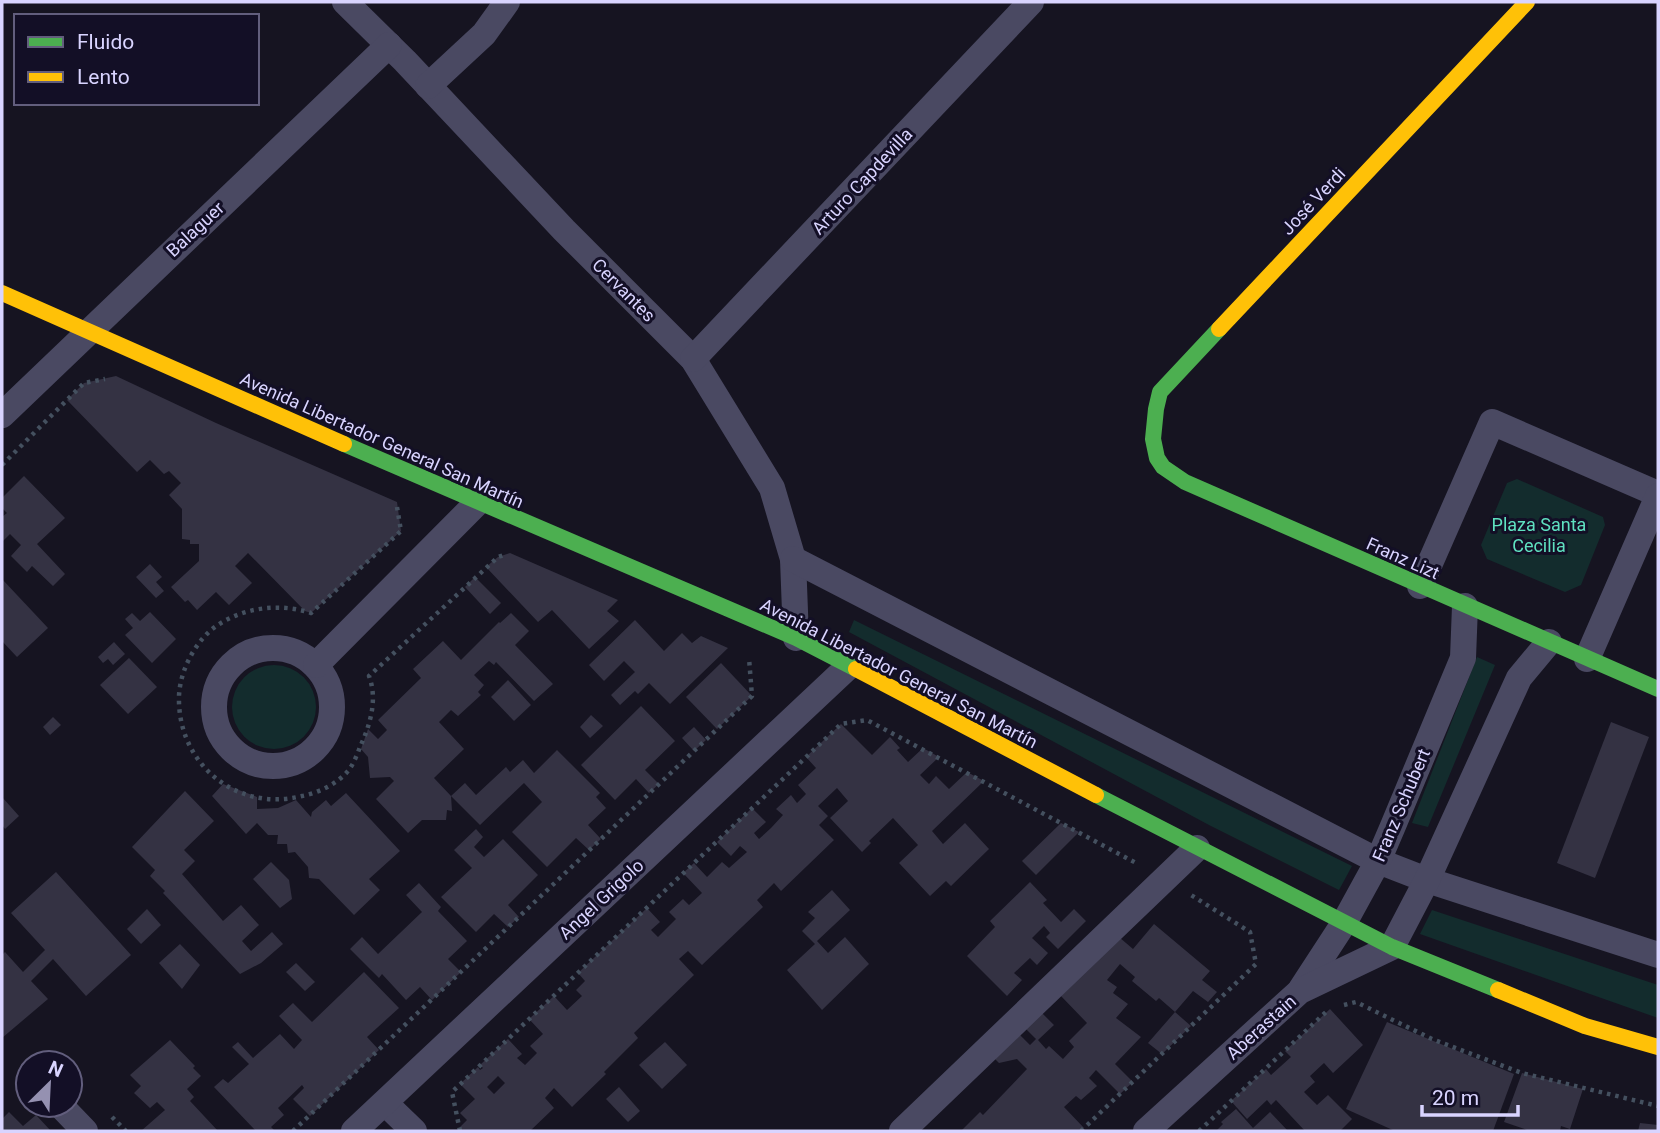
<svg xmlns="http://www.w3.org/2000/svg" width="1660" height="1133" font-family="Roboto,sans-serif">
	<rect width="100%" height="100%" fill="#161421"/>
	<g fill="#132c2d">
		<polygon points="1517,479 1603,517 1605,525 1581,585 1565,592 1487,559 1481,545 1507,483"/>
		<polygon points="854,620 1352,866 1339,890 1209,825 849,632"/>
		<polygon points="1477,657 1495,665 1428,827 1412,823"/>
		<circle cx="274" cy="707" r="42"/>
		<polygon points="1432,910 1658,985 1658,1018 1420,934"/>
	</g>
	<g fill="#343243" fill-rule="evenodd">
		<polygon points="116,376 216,423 397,502 401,531 311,613 305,611 248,553 235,566 252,583 229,605 216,592 197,610 188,600 185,602 171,587 199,561 199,544 190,544 190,540 182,539 182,509 169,495 181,483 169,471 164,474 150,460 137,472 67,400 84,383"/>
		<polygon points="24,476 65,518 37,544 65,574 53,586 32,566 27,572 11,556 21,545 10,534 2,542 2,517 7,513 2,508 2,498"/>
		<polygon points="510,553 618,600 607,611 619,621 589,649 552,610 538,622 486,567 498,557"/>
		<polygon points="150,564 162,577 156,582 164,591 156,598 136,577"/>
		<polygon points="475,577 501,603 490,614 465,587"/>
		<polygon points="2,579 48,628 17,657 2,641"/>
		<polygon points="150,612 176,639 152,663 125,635 133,628 125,619 132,613 140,621"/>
		<polygon points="511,613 529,631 515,645 553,684 534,701 496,662 494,665 489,661 474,675 484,685 478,692 481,695 458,716 451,710 439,722 464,749 434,778 451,796 465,783 476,795 506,767 510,772 523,760 534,773 557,750 600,793 596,797 606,808 588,825 601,839 589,850 576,838 547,867 512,832 542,802 524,783 480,825 451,796 452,811 447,810 446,820 422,820 408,833 376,799 394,781 390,777 370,778 368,757 361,749 368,729 378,739 387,730 378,720 421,678 413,669 443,641 461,660 499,622 500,623"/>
		<polygon points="635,620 664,651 682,633 692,643 701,636 728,648 670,704 649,683 638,694 635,691 620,705 611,695 635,672 624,661 604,681 589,665"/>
		<polygon points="114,642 125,654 113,665 108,659 103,663 98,657"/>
		<polygon points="129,658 157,687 128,714 100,685"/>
		<polygon points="721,663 752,696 717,729 686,697"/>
		<polygon points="508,680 531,705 514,721 491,697"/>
		<polygon points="641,706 675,741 645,770 659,784 649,793 636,779 615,800 581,765"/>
		<polygon points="591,715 603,726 590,738 580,727"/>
		<polygon points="53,717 61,725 50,735 43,727"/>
		<polygon points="1611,722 1649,737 1595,878 1557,863"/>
		<path d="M841 724 872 755 890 737 900 748 897 750 908 762 923 748 939 757 920 775 929 784 936 776 949 789 967 772 984 781 932 831 943 844 965 823 989 849 951 886 946 881 930 896 899 863 918 845 893 818 869 841 871 843 862 852 830 818 848 801 837 788 818 806 828 816 819 825 834 840 781 891 774 883 757 900 763 907 702 965 688 951 679 959 694 975 634 1033 638 1038 604 1072 606 1074 572 1107 554 1088 545 1098 554 1108 530 1131H460L458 1129 467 1120 460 1113 475 1099 460 1084 478 1067 480 1070 483 1068 480 1065 508 1039 522 1054 517 1058 525 1065 537 1053 530 1046 543 1034 529 1019 554 996 567 1010 582 996 576 990 585 981 578 973 647 908 660 922 651 930 658 937 676 919 669 912 683 899 689 905 702 893 683 873 694 863 707 877 722 862 729 868 747 852 740 846 731 856 717 842 752 808 766 822 754 833 759 839 771 828 783 815 776 809 791 795 797 803 806 794 798 785 816 768 806 757ZM498 1076 505 1083 494 1094 487 1087Z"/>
		<polygon points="694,727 706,740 694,751 682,738"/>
		<polygon points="223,784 257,797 257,809 278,808 296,800 311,817 312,812 326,800 331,806 346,793 400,851 369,879 380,890 354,915 319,879 309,878 308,867 295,852 288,853 287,844 277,844 278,835 268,835 257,823 246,834 212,796"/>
		<polygon points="185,791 214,821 184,850 195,861 182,874 223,921 241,905 259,925 242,941 251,951 272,932 283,944 261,963 240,974 163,893 165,891 150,876 155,870 132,847"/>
		<polygon points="2,797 19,816 5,829 2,825"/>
		<polygon points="1061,823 1079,832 1036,875 1022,861"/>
		<polygon points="476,829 483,837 474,847 484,857 503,839 538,875 508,905 519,917 508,927 494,914 476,932 441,897 472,868 454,850"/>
		<polygon points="271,862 289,880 292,899 280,908 253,879"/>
		<polygon points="56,872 131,955 86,996 53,959 31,981 48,999 2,1038 2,955 5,952 23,972 45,950 11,913"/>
		<polygon points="1030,882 1047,900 1043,903 1061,922 1074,909 1086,921 1058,949 1046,937 1050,933 1044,926 1032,938 1048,953 1037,965 1030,958 1014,973 1022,980 1007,996 967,956 995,927 990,921"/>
		<polygon points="419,883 441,907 438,911 467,941 448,959 461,972 432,1000 420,987 406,1000 382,974 379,978 350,949 362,937 378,954 422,912 406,895"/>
		<polygon points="832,890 850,910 817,941 828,953 845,937 869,964 822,1010 787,970 815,944 802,931 815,918 808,912"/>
		<polygon points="147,909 161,925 141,944 127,929"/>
		<polygon points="1154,924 1210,971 1202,980 1217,992 1208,1002 1193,991 1175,1012 1191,1026 1162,1054 1148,1043 1175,1012 1159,998 1156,1001 1132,981 1135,977 1120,964 1107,980 1117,987 1113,993 1128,1004 1116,1018 1141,1037 1115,1064 1133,1082 1120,1094 1096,1070 1089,1078 1097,1086 1081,1100 1076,1096 1064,1107 1084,1128 1081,1131 961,1131 980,1112 983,1115 1027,1069 1017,1059 999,1063 995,1059 1020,1035 1030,1045 1036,1039 1026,1029 1042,1013 1054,1025 1038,1040 1046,1049 1049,1046 1063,1059 1074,1047 1069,1041 1087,1023 1060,995 1119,937 1133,949"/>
		<polygon points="180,944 200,965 182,989 159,963"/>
		<polygon points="296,963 315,982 305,991 286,972"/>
		<polygon points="364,972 399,1008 367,1037 379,1050 310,1116 293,1099 304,1088 302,1085 278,1108 284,1115 271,1127 275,1131 254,1131 255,1130 214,1087 223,1079 228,1083 249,1064 232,1047 238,1042 253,1058 280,1034 294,1049 302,1040 279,1016 293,1003 312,1022"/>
		<polygon points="1330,1009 1363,1045 1333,1073 1324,1063 1310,1076 1315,1082 1304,1092 1317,1105 1328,1095 1352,1119 1340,1131 1305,1131 1276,1100 1271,1105 1267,1100 1247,1119 1231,1101 1266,1069 1271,1075 1291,1057 1285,1051"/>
		<polygon points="1387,1022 1514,1074 1493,1131 1395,1131 1346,1109"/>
		<polygon points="170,1040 195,1066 193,1068 201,1076 187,1089 194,1097 190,1101 218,1131 141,1131 165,1110 157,1102 150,1108 134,1093 141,1086 130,1075"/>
		<polygon points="665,1042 687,1065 662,1089 639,1065"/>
		<polygon points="1522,1073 1583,1089 1570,1129 1561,1126 1560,1131 1530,1131 1504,1122"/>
		<polygon points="619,1087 640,1111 628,1122 606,1099"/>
		<polygon points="1236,1109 1253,1128 1270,1112 1288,1131 1216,1131 1223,1124 1221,1122"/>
		<polygon points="9,1112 23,1126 36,1115 51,1131 2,1131 2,1119"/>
		<polygon points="1640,1123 1658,1125 1658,1131 1638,1131"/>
	</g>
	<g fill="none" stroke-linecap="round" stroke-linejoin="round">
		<g stroke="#44505f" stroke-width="4.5" stroke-dasharray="3.5 5" stroke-linecap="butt">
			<polyline points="2,465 84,383 105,379"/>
			<path d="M397 507 401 531 311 613C278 602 238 608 211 630 193 646 180 672 179 696 177 763 236 813 302 796 318 793 337 784 348 771 353 765 357 755 360 747 370 725 378 700 369 676L498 557 507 554"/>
			<polyline points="1344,1005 1356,1002 1432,1039 1522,1073 1658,1106"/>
			<polyline points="58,1063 60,1061 61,1063"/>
			<polyline points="70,1072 77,1080"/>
			<polyline points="28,1092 21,1099 31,1109"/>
			<polyline points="112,1117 126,1131"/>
			<polyline points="293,1131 752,696 749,658"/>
			<polyline points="460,1131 452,1092 841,724 867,720 1138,864"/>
			<polyline points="1081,1131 1256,964 1250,932 1191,895"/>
			<polyline points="1199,1131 1326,1012"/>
		</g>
		<g stroke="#4a4962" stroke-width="26">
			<polyline points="345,2 405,61 564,230 693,359 772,488 793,559 796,638"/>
			<polyline points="428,86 484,34 507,2"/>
			<polyline points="693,359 1031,2"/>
			<polyline points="2,415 389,45"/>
			<polyline points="793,559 1378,861 1427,880 1658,955"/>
			<polyline points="1420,586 1492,422 1658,494"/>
			<circle cx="273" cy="707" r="59"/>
			<polyline points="1587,659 1658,496"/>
			<polyline points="316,665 477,503"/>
			<polyline points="1301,989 1344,923 1378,861 1393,826 1463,658 1465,606"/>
			<polyline points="385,1103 414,1131"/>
			<polyline points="60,1105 85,1131"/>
			<polyline points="354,1131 848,667"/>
			<polyline points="902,1131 1197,848"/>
			<polyline points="1146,1131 1300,991 1392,947 1427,880 1519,678 1549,642"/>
		</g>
		<g stroke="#4caf50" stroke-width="16">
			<polyline points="1219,329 1160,392 1156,409 1153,439 1157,458 1163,467 1185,482 1658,689"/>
			<polyline points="344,444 796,638 856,669"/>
			<polyline points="1096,795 1392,947 1498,990"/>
		</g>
		<g stroke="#ffc107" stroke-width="16">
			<polyline points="2,293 344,444"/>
			<polyline points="1219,329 1527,2"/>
			<polyline points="856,669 1096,795"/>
			<polyline points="1498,990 1585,1026 1658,1047"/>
		</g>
	</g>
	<g text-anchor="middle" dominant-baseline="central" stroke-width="6" stroke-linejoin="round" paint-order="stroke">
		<g font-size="18" fill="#d9d4ff" stroke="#130f26">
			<text transform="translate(862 181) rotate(-47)">Arturo Capdevilla</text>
			<text transform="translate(1313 201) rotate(-47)">José Verdi</text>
			<text transform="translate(195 229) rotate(-43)">Balaguer</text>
			<text transform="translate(624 290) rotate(45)">Cervantes</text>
			<text transform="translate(382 440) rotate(24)">Avenida Libertador General San Martín</text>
			<text transform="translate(1403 558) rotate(24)">Franz Lizt</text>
			<text transform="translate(899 673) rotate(27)">Avenida Libertador General San Martín</text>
			<text transform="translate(1401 805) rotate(-67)">Franz Schubert</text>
			<text transform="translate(601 899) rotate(-43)">Angel Grigolo</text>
			<text transform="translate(1261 1027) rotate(-42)">Aberastain</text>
		</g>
		<g font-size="18" fill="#5fe0c0" stroke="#130f26">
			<text x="1539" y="524">Plaza Santa<tspan x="1539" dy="21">Cecilia</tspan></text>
		</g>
	</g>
	<rect width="1660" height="1133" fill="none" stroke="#d9d4ff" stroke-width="7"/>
	<rect x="14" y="14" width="245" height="91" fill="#130f26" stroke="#625e7d" stroke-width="2"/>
	<rect x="28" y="37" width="35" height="10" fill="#4caf50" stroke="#625e7d" stroke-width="2"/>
	<text x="77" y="49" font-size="21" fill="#d9d4ff">Fluido</text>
	<rect x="28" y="72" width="35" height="10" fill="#ffc107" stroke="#625e7d" stroke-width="2"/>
	<text x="77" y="84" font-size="21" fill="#d9d4ff">Lento</text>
	<g transform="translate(49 1084) rotate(24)"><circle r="33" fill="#130f26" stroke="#625e7d" stroke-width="2"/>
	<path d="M0-5L12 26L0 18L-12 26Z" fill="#9591b1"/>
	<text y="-10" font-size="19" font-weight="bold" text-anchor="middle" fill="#d9d4ff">N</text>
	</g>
	<path d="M1422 1105v10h96v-10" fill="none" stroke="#d9d4ff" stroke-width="3.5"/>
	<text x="1432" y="1105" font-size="21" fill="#d9d4ff" stroke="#130f26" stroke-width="5" paint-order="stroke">20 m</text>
</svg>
